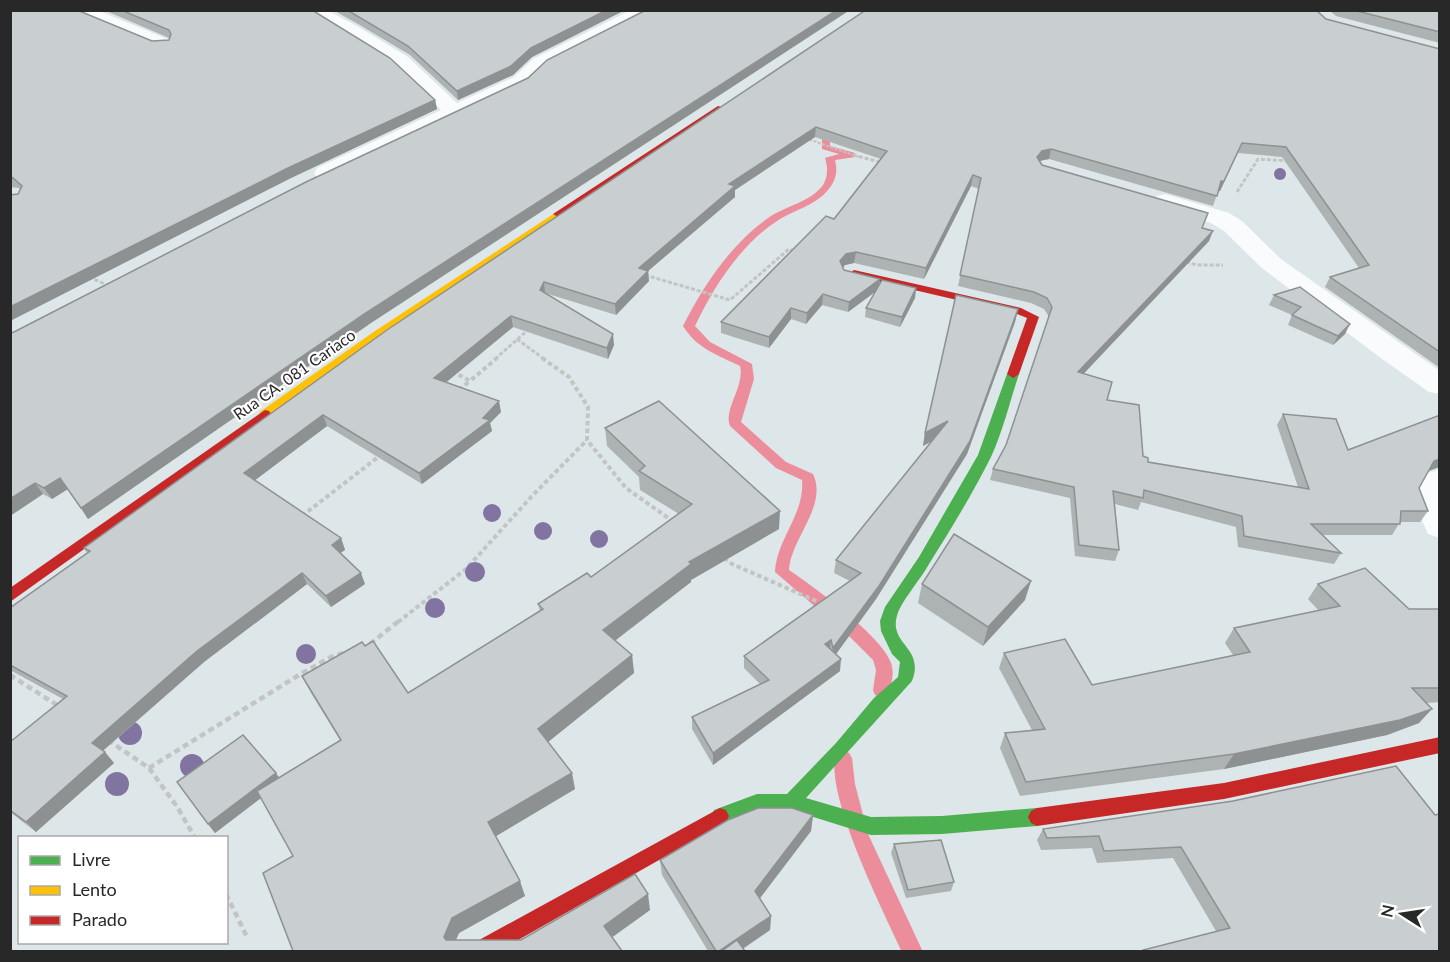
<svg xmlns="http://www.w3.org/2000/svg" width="1450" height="962" font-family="Lato,sans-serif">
	<rect width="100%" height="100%" fill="#dde6e8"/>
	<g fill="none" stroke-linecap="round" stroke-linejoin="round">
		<g fill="#ec8d9c" fill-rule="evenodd">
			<path d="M837 128 844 130 830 140V146L855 153V157L835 160C838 171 836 181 828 190 815 206 793 210 777 221 740 245 713 288 695 326L710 342 752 364 754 379 741 422 786 462 813 474C828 506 791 538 789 570 814 587 882 636 891 663 895 674 891 686 887 695L881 697 875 695 873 690 876 670 873 660 848 635 775 572C777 538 805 514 802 480L776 468 730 426C723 409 745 387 740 366 718 355 697 349 683 326 703 286 731 244 768 218 785 206 811 202 823 185 828 177 828 167 825 158L839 154 822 149V139Z"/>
			<path d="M843 750 849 753 852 758 855 784 868 834 923 952H902C885 915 821 788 837 753Z"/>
		</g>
		<polyline stroke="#c3c4c4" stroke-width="2" stroke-dasharray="3 1.5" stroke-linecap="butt" points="805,138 859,157"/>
		<g stroke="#c3c4c4" stroke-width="3" stroke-dasharray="4 2" stroke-linecap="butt">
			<polyline points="853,155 884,163"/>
			<polyline points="1237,192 1258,159 1289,161"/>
			<polyline points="1186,262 1197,265 1223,265"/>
			<polyline points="645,275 730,300 789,249 794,251"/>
			<polyline points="89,277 107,285"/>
			<polyline points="517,339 544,359"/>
			<polyline points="495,359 528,330"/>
		</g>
		<g stroke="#c3c4c4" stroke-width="4" stroke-dasharray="4.5 3" stroke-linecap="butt">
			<polyline points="542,358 569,377 588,407 587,440 626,488 674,522"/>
			<polyline points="452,371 470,381 497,358"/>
			<polyline points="459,390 470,381"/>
			<polyline points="302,516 382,454"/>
			<polyline points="724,558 732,564 823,604"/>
			<polyline points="398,622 466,569 532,496 587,440"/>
		</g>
		<g stroke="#c3c4c4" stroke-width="4.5" stroke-dasharray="6 4" stroke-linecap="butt">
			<polyline points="370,644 400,620"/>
			<polyline points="10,675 60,707"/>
			<polyline points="108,740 149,768 178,808 195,838"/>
			<polyline points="149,768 299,675 331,657 346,652"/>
			<polyline points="226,894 248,939"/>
		</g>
		<g fill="#fafbfc" fill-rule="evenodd">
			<polygon points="72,10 97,10 170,40 172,44 170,48 156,48 74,14"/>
			<polygon points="304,10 327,10 357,26 408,57 457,103 514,77 533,59 631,10 654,10 652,14 547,67 528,85 325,180 317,178 314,173 317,168 441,110 394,65"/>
			<polygon points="1165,194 1229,213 1242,221 1281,259 1440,371 1440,394 1429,392 1382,359 1263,269 1224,231 1211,223 1157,206 1153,201 1157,196"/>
			<polygon points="1440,469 1440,538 1428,534 1413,500 1428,473"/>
		</g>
		<path fill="#4caf50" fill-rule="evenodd" d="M1013 370 1019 374C1010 401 1003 431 991 457 973 493 951 529 929 564 920 580 907 594 899 610 884 645 926 645 912 681L806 798 871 817 942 816 1037 808 1043 811 1046 817 1043 823 1037 826 942 834 871 835 791 810H757L720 824 714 822 711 816 714 810 757 794H787L836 743 874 698 898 677 900 662 892 654 881 631 880 621 885 607 919 557 978 455 1007 374Z"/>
		<polygon fill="#ffc107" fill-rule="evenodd" points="558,211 563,214 562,216 383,335 269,417 261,417 259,414 261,411 375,331"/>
		<g fill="#c62828" fill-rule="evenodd">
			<polygon points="718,106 725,108 562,216 558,217 553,214"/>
			<polygon points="854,270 1021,308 1039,317 1019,374 1013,378 1007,374 1027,318 1017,314 850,275 849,273"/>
			<polygon points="265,410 269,411 271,414 269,417 10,602 10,588"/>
			<polygon points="1440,737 1440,753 1224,799 1037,826 1031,823 1028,817 1031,811 1037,808 1224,783"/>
			<polygon points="720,808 726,810 729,816 726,822 497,952 467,952 470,945"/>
		</g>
	</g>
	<g fill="#8174a1">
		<circle cx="1280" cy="174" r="6"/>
		<circle cx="492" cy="513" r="9"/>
		<circle cx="543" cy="531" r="9"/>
		<circle cx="599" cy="539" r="9"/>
		<circle cx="475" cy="572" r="10"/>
		<circle cx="435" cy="608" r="10"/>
		<circle cx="306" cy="654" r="10"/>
		<circle cx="130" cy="733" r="12"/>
		<circle cx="192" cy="766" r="12"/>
		<circle cx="117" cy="784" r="12"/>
	</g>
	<g fill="#adb2b3">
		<polygon points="10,10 152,41 169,40 169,38 104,10 312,10 435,100 437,109 291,178 10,321 10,195 18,194 20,190 19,188 10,187"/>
		<polygon points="333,10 625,10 532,57 513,75 458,100 410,55 358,24"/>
		<polygon points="866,10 1326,19 1440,49 1440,368 1325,287 1330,277 1359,268 1282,157 1238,153 1220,191 1218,191 1213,206 1049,159 1040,161 1042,165 1202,228 1209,241 1083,374 1107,400 1143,456 1148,462 1298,487 1277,425 1283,414 1348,450 1440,415 1440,467 1428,471 1419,488 1428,511 1420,522 1400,522 1392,535 1323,535 1341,553 1334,564 1238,547 1236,527 1141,502 1138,510 1115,504 1119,550 1115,561 1075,556 1070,498 990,480 993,469 1006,445 1049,317 1044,309 1031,303 958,286 979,189 971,186 924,279 854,263 845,265 843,267 844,270 880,284 916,288 915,298 900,327 865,317 866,308 875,292 848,312 822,305 806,324 791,319 769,348 721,333 721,322 834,219 881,159 815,137 735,190 735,197 648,271 649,281 616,315 545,293 614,345 608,359 513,327 445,382 501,412 490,423 492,431 422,484 327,426 255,480 341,538 345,550 340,553 365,584 331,607 307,584 204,662 103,751 114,763 36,832 10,812 10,742 63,699 10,670 10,608 87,553 84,548"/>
		<polygon points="1329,10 1440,10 1440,43 1336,16"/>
		<polygon points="1300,287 1345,334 1333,345 1288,325 1292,315 1269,305 1274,295"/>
		<polygon points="1018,309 1015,322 967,454 876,599 836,654 840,671 713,765 692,729 692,717 760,684 744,668 744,656 850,581 834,573 836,560 931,442 923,446 925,433"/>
		<polygon points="368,325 88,519 68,489 52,499 43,494 10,516 10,333"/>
		<polygon points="605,428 779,529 691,580 691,582 615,641 632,655 634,673 548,742 575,789 496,836 525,896 459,933 456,940 521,940 650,910 612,937 293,951 293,856 261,798 215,833 208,824 279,777 340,740 311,693 302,676 365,646 408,693 540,611 538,604 591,577 679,514 640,490 639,477 607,446"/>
		<polygon points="922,584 1025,600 983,646 918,603"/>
		<polygon points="1318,584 1409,609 1440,609 1440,702 1426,703 1419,723 1387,735 1224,769 1020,796 1000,748 1005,733 1032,730 999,668 1004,653 1092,685 1233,655 1225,643 1234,628 1319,611 1308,599"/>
		<polygon points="1233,801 1440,951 1141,951 1143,950 1216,931 1173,858 1097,863 1092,848 1041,850 1037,840 1043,829"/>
		<polygon points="813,815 811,831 760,898 771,916 770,930 743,949 745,951 708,951 662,875 660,860"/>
		<polygon points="894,844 954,882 951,891 906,898 891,853"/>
	</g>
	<g fill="#8d9192">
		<polygon points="607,10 625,10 532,57 513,75 458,100 457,91 531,48"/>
		<polygon points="837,10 850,10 368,325 88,519 81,508 364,314"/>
		<polygon points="435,100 437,109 291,178 10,321 10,307 288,168"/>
		<polygon points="816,127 815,137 735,190 735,197 648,271 649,281 616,315 615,304 639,268 729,184"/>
		<polygon points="1242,143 1220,191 1217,191 1221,181"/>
		<polygon points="1051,149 1049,159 1039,161 1037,157 1042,151"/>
		<polygon points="973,175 971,186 924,279 926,268"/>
		<polygon points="1213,231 1209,241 1074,384 1078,372"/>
		<polygon points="856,252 854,263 845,265 839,272 840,261 846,254"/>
		<polygon points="880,279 879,289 848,312 849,302"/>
		<polygon points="544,282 545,293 540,290"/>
		<polygon points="916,288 915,298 900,327 902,317"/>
		<polygon points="823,294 822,305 806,324 807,313"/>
		<polygon points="791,308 791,319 769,348 769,337"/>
		<polygon points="1018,309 1015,322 967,454 876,599 831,661 833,648"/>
		<polygon points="511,316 513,327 437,390 434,378"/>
		<polygon points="1350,324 1345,334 1333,345 1338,336"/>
		<polygon points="613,334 614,345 608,359 607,348"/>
		<polygon points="499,401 501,412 490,423 492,431 422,484 419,473 483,418"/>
		<polygon points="323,415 327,426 250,484 244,473"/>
		<polygon points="948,421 945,433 923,446 925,433"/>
		<polygon points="1440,459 1439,467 1426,472 1434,461"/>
		<polygon points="60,478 68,489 52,499 44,488"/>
		<polygon points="35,483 43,494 10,516 10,499"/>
		<polygon points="780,511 779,529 691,580 691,582 605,648 603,630 689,562"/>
		<polygon points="341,538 345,550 336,556 332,545"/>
		<polygon points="302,573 307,584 204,662 100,753 92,743 197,651"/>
		<polygon points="361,573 365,584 331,607 326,596"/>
		<polygon points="1031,581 1025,600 983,646 988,627"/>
		<polygon points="831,640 829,653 825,644"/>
		<polygon points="632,655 634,673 543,746 538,729"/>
		<polygon points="841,659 840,671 713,765 713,753"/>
		<polygon points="1432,709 1419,723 1387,735 1224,769 1234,754"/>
		<polygon points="105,752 114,763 36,832 26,822"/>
		<polygon points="276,773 282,782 215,833 208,824"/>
		<polygon points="572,773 575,789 493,838 488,822"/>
		<polygon points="813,815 811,831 754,906 755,891"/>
		<polygon points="520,881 525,896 459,933 451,951 444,937 452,918"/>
		<polygon points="648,894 650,910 607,941 604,926"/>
		<polygon points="771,916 770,930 739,951 719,951"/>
	</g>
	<g fill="#c9cfd0" stroke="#8d9192" stroke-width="1.5">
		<polygon points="10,10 77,10 152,41 169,40 171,34 169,30 121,10 312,10 390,58 435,100 288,168 10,307 10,195 18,194 22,186 13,178 10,177"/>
		<polygon points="347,10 607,10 531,48 511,66 457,91 408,46"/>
		<polygon points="646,10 837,10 364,314 81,508 60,478 44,488 35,483 10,499 10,333 14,332 306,182 528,78 547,60"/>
		<polygon points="866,10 1316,10 1326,19 1440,49 1440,352 1330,277 1369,265 1286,147 1242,143 1224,181 1221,181 1217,196 1051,149 1042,151 1037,157 1042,165 1208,213 1202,228 1213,231 1078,372 1112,382 1107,400 1139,405 1143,456 1148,458 1148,462 1309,489 1283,414 1336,419 1348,450 1440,415 1440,459 1434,461 1419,488 1428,511 1401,511 1400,524 1311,524 1341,553 1244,536 1242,516 1144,490 1143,498 1113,491 1119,550 1079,545 1074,487 993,469 1006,445 1052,307 1047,298 1034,292 960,275 981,178 973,175 926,268 856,252 846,254 840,261 844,270 880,279 849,302 823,294 807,313 791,308 769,337 721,322 826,216 834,219 887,151 816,127 729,184 735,186 639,268 648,271 615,304 544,282 540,290 613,334 607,348 511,316 434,378 499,401 483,418 490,420 419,473 323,415 244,473 341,538 332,545 361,573 326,596 302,573 197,651 92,743 105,752 26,822 10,810 10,742 67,696 10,665 10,608 90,551 84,548 387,330"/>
		<polygon points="1353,10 1440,10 1440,32"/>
		<polygon points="882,280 916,288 902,317 866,308"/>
		<polygon points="1300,287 1350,324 1338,336 1292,315 1301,307 1274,295"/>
		<polygon points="956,295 1018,309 970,441 879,586 833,648 831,640 825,644 841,659 713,753 692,717 769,680 744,656 861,573 836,560 948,421 925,433"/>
		<polygon points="659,401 780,511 689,562 691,564 603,630 632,655 538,729 572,773 488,822 520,881 452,918 444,937 446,940 521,940 635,874 648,894 604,926 622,951 293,951 263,873 293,856 257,791 341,740 302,676 362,642 365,646 373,641 408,693 543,609 538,604 587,573 591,577 692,504 639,471 645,466 605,428"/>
		<polygon points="954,534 1031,581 988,627 922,584"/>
		<polygon points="1365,568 1409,609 1440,609 1440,688 1412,688 1432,709 1400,720 1234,754 1026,782 1005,733 1045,729 1004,653 1065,639 1092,685 1250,652 1234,628 1340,606 1318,584"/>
		<polygon points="243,735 276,773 208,824 177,782"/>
		<polygon points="1396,766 1435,815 1440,814 1440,951 1143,951 1143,950 1230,928 1181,847 1104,851 1099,836 1047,838 1043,829 1233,801"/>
		<polygon points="758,808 792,808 813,815 755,891 771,916 719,951 716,951 660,860 728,820"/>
		<polygon points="941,840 954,882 908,890 894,844"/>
		<polygon points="737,940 745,951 722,951"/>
	</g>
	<g text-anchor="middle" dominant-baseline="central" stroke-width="4.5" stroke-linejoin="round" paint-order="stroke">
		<g font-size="16" fill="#282828" stroke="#fff">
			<text transform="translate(294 374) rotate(-35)">Rua CA. 081 Cariaco</text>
		</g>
	</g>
	<rect width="1450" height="962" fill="none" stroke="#282828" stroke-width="24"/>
	<rect x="18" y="836" width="210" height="108" fill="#ffffff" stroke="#a9a9a9" stroke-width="1.5"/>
	<rect x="30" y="856" width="30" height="9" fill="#4caf50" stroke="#a9a9a9" stroke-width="1.5"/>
	<text x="72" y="866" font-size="18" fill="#282828">Livre</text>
	<rect x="30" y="886" width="30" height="9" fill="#ffc107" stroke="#a9a9a9" stroke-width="1.5"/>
	<text x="72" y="896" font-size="18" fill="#282828">Lento</text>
	<rect x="30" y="916" width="30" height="9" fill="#c62828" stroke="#a9a9a9" stroke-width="1.5"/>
	<text x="72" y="926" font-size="18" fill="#282828">Parado</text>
	<g transform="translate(1402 914) rotate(282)" stroke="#ffffff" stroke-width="4.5" paint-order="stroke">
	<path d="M0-4.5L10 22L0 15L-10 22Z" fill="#282828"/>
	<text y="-9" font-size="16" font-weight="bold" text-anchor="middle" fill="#282828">N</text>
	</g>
</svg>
